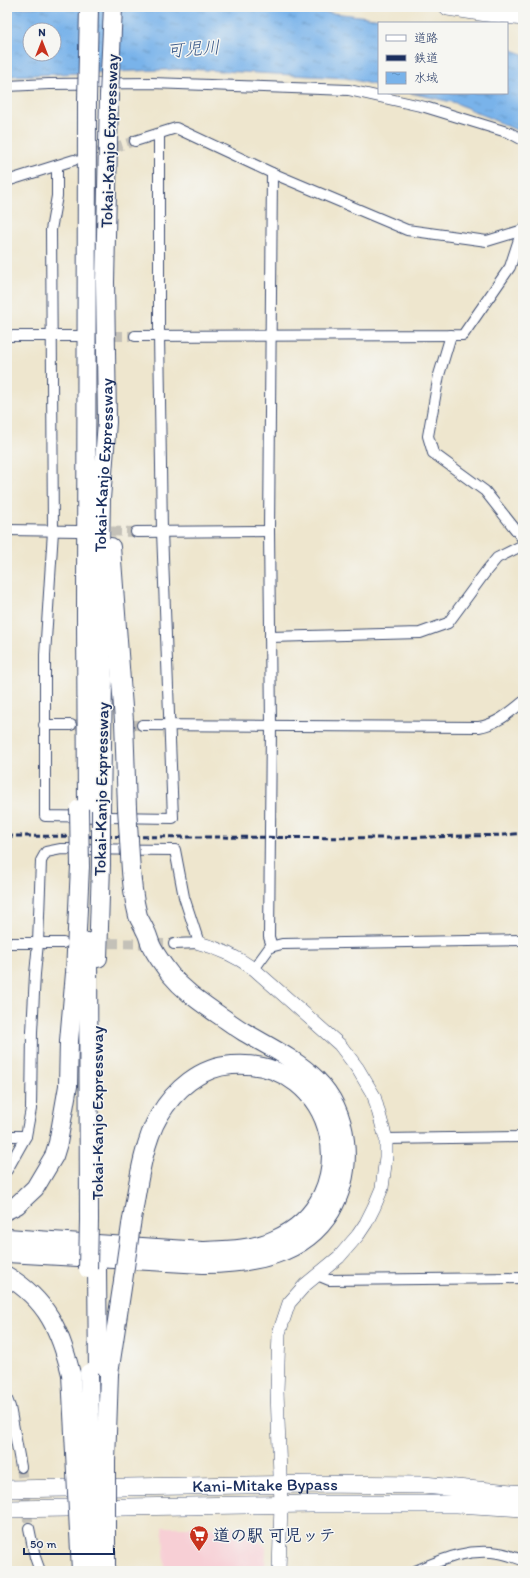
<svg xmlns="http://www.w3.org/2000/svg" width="530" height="1578" font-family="Itim,'Klee One',sans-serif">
	<defs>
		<pattern id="water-ripples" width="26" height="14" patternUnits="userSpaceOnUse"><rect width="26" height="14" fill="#79b3ea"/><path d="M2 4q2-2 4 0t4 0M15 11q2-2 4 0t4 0" fill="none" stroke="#6292c1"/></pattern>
	</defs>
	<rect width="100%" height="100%" fill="#f6f6f2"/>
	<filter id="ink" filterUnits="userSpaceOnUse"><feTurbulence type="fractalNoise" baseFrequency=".025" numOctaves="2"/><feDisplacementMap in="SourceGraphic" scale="8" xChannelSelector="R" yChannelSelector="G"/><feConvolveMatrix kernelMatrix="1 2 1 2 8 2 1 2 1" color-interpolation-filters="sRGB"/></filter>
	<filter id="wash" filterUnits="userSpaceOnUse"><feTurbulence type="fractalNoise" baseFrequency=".012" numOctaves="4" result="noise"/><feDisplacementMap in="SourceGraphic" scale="16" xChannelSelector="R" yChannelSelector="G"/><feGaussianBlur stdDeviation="0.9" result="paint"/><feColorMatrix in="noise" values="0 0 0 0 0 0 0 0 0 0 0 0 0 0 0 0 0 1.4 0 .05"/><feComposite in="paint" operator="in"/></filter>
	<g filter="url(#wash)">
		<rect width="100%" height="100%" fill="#eee6ce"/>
		<polygon fill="#f7cfd5" points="163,1527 242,1527 266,1547 265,1571 165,1571"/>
		<g fill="url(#water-ripples)" stroke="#4a71a4" fill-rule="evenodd">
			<path d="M41 7C163 7 287 2 407 23H379V86L346 78 187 69 7 76V8ZM30 30H54V54H30Z"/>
			<polygon points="507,48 523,54 523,133 456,103 411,93 507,93"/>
		</g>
	</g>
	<g filter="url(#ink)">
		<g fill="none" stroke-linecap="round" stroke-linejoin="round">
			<g stroke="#c4c1b8" stroke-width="10" stroke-dasharray="10 5" stroke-linecap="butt">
				<polyline points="84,157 135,141"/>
				<polyline points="83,336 135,336"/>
				<polyline points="96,531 136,532"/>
				<polyline points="71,725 142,725"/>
				<polyline points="94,943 174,944"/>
				<polyline points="21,1467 29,1528"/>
			</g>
			<defs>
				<g id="minor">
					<polyline points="7,86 49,84 152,83 349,90 425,107 510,133 523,140"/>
					<polyline points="135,141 176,128 272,173 407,230 487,241 523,230"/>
					<polyline points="57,166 57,196 51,230 53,531 45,655 45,816 173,818 162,531 159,335 159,134"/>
					<polyline points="272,173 269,531 271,726 269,937 272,946"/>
					<polyline points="7,181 74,160"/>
					<polyline points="451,335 439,375 428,436 433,453 485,491 523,539"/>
					<polyline points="7,336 79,336"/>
					<polyline points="135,336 463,335 510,267 522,230"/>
					<polyline points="7,530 78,531"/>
					<polyline points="136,532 269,531"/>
					<polyline points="270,637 420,633 448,623 487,570 497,558 523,545"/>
					<polyline points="44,725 71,725"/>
					<path d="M142 725 479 727C497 724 509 713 523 702"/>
					<polyline points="7,943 63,943"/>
					<polyline points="254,969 270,947 282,944 523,940"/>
					<polyline points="7,1136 26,1136"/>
					<polyline points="386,1139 523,1137"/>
					<polyline points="7,1170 26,1136 31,1109 32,1032 35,974 38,943 41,861 46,852 61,849 175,850 184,897 199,943 174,944"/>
					<polyline points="317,1275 329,1280 523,1278"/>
					<polyline points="7,1399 10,1407 21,1467"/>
					<polyline points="29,1528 35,1557 40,1571"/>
					<path d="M415 1571C444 1559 467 1548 499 1553 507 1554 515 1558 523 1560"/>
				</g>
				<path id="tertiary" d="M199 943C219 948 237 957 254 969L340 1045 358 1069 374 1096 386 1139V1157L382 1188 374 1207 366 1223 358 1235 339 1257 305 1285 289 1303 279 1333 277 1391 281 1504 279 1571"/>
				<g id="trunk">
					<polyline points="448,7 487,13 523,17"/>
					<path id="s1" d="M7 1489 311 1484 423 1485 523 1494"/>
					<polyline points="7,1509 311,1504 457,1504 523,1508"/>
				</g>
				<g id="motorway">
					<polyline points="111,547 124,721 127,808"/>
					<polyline points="87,808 86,619 87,100"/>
					<path id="s2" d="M101 810 103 679 99 598 101 499 107 422 105 282 109 96"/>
					<polyline points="88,942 89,1220"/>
					<polyline points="98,958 101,865"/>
					<polyline points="7,1210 17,1205 35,1188 54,1156 58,1143 68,1086 69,1041 75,973 80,866"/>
					<path d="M7 1238 202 1251C226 1250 252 1250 274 1240 369 1199 338 1057 232 1065 200 1067 174 1090 159 1116 142 1144 137 1192 131 1225"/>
					<path d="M7 1253 203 1264C251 1264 304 1256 331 1211 343 1190 348 1166 345 1141 338 1078 292 1060 244 1032 234 1026 225 1019 216 1013 199 1001 184 991 170 974 164 966 158 958 153 949 149 943 149 936 145 930 143 925 140 921 138 916 133 897 131 876 130 856"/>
					<polyline points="97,1268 98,1375"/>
					<path d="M7 1276C47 1300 60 1330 71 1374"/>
					<polyline points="109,1374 123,1281"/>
				</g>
			</defs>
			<use href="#minor" stroke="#3b4a6f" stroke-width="12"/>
			<use href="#tertiary" stroke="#3b4a6f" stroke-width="14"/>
			<use href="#trunk" stroke="#3b4a6f" stroke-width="18"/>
			<use href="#motorway" stroke="#3b4a6f" stroke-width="20"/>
			<use href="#minor" stroke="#fff" stroke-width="10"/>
			<use href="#tertiary" stroke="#fff" stroke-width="13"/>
			<use href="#trunk" stroke="#fff" stroke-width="17"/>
			<use href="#motorway" stroke="#fff" stroke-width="18"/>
			<polyline stroke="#1b2f5e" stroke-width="3" stroke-dasharray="6 3" stroke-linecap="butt" points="7,836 394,838 504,835 523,833"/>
			<defs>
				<g id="motorway-bridge">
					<polyline points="109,96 113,7"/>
					<polyline points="87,100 89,7"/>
					<polyline points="127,808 130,856"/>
					<polyline points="79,809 80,866"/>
					<polyline points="101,865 101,810"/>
					<polyline points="88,1269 89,1220"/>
					<polyline points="123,1281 131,1225"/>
					<polyline points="89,1373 93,1571"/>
					<polyline points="71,1374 81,1571"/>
					<polyline points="106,1571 106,1462 109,1374"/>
				</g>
			</defs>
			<use href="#motorway-bridge" stroke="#3b4a6f" stroke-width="20" stroke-linecap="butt"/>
			<use href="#motorway-bridge" stroke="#fff" stroke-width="18"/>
		</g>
	</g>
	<defs>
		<symbol id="supermarket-pin" viewBox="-11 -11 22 30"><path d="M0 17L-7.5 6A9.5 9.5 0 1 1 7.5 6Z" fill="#c8321e" stroke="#f6f6f2"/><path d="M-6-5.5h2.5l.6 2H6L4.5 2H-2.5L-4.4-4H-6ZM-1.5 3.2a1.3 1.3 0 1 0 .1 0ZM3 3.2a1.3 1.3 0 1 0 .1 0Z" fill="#fff"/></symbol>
	</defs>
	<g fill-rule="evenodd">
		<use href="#supermarket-pin" x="188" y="1524" width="22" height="30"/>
	</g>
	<g text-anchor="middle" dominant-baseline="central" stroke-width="3" stroke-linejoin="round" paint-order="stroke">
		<g font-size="17" fill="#1b2f5e" stroke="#f6f6f2">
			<text transform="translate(109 141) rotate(-88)">Tokai-Kanjo Expressway</text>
			<text stroke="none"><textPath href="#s2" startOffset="345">Tokai-Kanjo Expressway</textPath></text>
			<text transform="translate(101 789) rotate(-89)">Tokai-Kanjo Expressway</text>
			<text transform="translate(97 1113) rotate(-90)">Tokai-Kanjo Expressway</text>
			<text stroke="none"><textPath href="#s1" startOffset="258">Kani-Mitake Bypass</textPath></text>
		</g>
		<g font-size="17" font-weight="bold" fill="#1b2f5e" stroke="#f6f6f2" text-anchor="start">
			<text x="213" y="1535">道の駅 可児ッテ</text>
		</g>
		<g font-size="18" font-style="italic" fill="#375788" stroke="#f6f6f2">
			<text transform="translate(193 49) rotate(-4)">可児川</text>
		</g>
	</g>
	<rect width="530" height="1578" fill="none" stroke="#f6f6f2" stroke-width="24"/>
	<rect x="378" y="22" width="130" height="72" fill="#f6f6f2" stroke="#9ea6b7"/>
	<rect x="386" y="35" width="20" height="6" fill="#ffffff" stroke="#9ea6b7"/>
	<text x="414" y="42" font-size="12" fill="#1b2f5e">道路</text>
	<rect x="386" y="55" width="20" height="6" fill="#1b2f5e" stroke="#9ea6b7"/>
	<text x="414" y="62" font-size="12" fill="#1b2f5e">鉄道</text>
	<rect x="386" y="72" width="20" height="12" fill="url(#water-ripples)" stroke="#9ea6b7"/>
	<text x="414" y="82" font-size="12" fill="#1b2f5e">水域</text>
	<g transform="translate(42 42)"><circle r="19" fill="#f6f6f2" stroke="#9ea6b7"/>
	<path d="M0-3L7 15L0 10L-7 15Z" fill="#c8321e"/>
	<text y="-6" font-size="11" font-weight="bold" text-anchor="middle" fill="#1b2f5e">N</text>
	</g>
	<path d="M24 1548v6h90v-6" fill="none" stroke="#1b2f5e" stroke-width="2"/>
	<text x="30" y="1548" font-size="12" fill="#1b2f5e" stroke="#f6f6f2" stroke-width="3" paint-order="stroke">50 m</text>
</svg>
